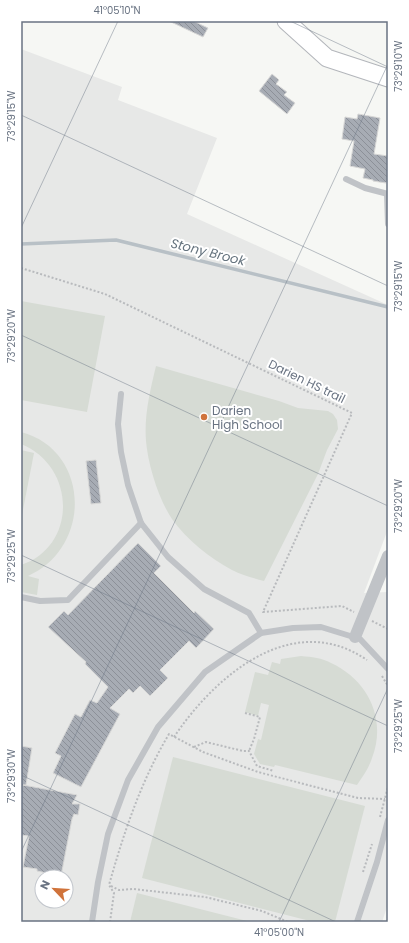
<svg xmlns="http://www.w3.org/2000/svg" width="409" height="943" font-family="Poppins,sans-serif">
	<defs>
		<pattern id="building-back-hatch" width="6" height="6" patternUnits="userSpaceOnUse"><rect width="6" height="6" fill="#a7acb4"/><path d="M-1 5l2 2M0 0l6 6M5-1l2 2" fill="none" stroke="#8c9098"/></pattern>
	</defs>
	<rect width="100%" height="100%" fill="#f6f7f4"/>
	<path fill="#e7e8e7" fill-rule="evenodd" d="M21 49 122 87 118 100 217 138 187 214 388 305V529L364 593 388 592V904L382 922H21ZM42 877H66V901H42Z"/>
	<g fill="#d6dbd4">
		<polygon points="21,301 105,316 87,412 21,400"/>
		<path d="M156 366 279 401 298 408 328 411 333 414 337 420 338 429 327 450 318 474 264 581C253 578 242 575 232 570 210 558 187 540 172 519 159 500 148 465 146 441 144 416 150 391 156 366Z"/>
		<path d="M21 432C90 450 93 547 28 576L39 579 37 595 21 592V565C78 546 76 466 21 444Z"/>
		<polygon points="21,450 34,453 21,520"/>
		<path d="M301 656C312 657 322 658 331 663 368 680 387 719 372 758 369 768 363 776 357 785L275 765 274 767 260 764 254 754 258 739 261 740 269 705 261 703 258 716 245 712 255 672 268 675 272 662 280 664 281 659Z"/>
		<polygon points="173,757 365,806 335,922 314,922 142,878"/>
		<polygon points="137,893 251,922 130,922"/>
	</g>
	<g fill="none" stroke-linecap="round" stroke-linejoin="round">
		<polyline stroke="#b8c0c6" stroke-width="3.5" points="21,244 116,240 388,307"/>
	</g>
	<g fill="url(#building-back-hatch)" stroke="#d8d8d7">
		<polygon points="169,21 193,21 208,28 203,37"/>
		<polygon points="272,74 279,80 276,84 287,92 284,95 295,103 287,114 259,91"/>
		<polygon points="358,114 380,118 374,154 388,156 388,182 386,182 386,183 373,181 373,180 363,178 365,169 350,166 354,141 342,139 345,117 357,119"/>
		<polygon points="96,460 101,503 91,504 86,461"/>
		<polygon points="138,543 161,566 154,573 194,613 195,611 214,629 196,648 189,641 160,670 168,678 150,696 140,686 133,693 129,689 110,708 120,714 81,787 53,773 61,756 55,753 75,714 81,717 90,700 97,703 108,687 85,664 86,662 48,627 64,611 68,615"/>
		<polygon points="21,746 32,748 26,785 23,785 77,795 72,804 80,804 78,815 74,814 72,819 61,876 37,871 37,869 23,867 29,836 21,835"/>
	</g>
	<g fill="none" stroke-linecap="round" stroke-linejoin="round">
		<defs>
			<polyline id="secondary" points="286,21 327,58 388,78"/>
		</defs>
		<use href="#secondary" stroke="#b3b6bb" stroke-width="19"/>
		<g stroke="#b8babd" stroke-width="2" stroke-dasharray="2 2" stroke-linecap="butt">
			<polyline points="21,268 105,294 352,413 263,612 342,606 354,612"/>
			<polyline points="372,621 388,629"/>
			<polyline points="382,676 388,686"/>
			<polyline points="245,713 260,717 254,739 249,751"/>
			<path d="M174 737C215 676 292 609 367 660"/>
			<polyline points="194,747 206,742 243,751 249,751 257,766 274,771"/>
			<polyline points="380,817 388,787"/>
			<polyline points="363,872 372,844"/>
			<polyline points="111,886 119,890 133,889 205,897 262,911 288,922"/>
			<path d="M110 922 114 893 109 885C124 832 141 781 169 734L203 752 258 772 358 798 385 799"/>
			<polyline points="387,922 388,917"/>
		</g>
		<g stroke="#c0c3c7" stroke-width="6">
			<polyline points="346,179 365,188 388,194"/>
			<polyline points="387,194 388,224"/>
			<polyline points="121,394 118,424 121,452 128,485 141,523 168,557 204,589 249,613 261,633"/>
			<polyline points="21,597 40,601 68,600 141,523"/>
			<polyline points="92,922 98,882 108,834 128,780 158,727 205,672 261,633 293,628 321,627 360,639 388,669"/>
			<polyline points="357,922 377,862 388,820"/>
		</g>
		<polyline stroke="#c0c3c7" stroke-width="12" points="355,637 388,556"/>
		<use href="#secondary" stroke="#fff" stroke-width="17"/>
	</g>
	<path fill="none" stroke="#697382" stroke-width="1" stroke-opacity="0.45" d="M290 21 388 67M21 115 388 286M21 228 118 21M21 335 388 506M21 555 388 726M21 775 336 922M21 852 388 64M279 922 388 688"/>
	<circle fill="#d0733b" stroke="#fff" stroke-width="1.5" cx="204" cy="417" r="4"/>
	<g text-anchor="middle" dominant-baseline="central" stroke-width="4" stroke-linejoin="round" paint-order="stroke">
		<g font-size="12" fill="#697382" stroke="#fff">
			<text transform="translate(307 381) rotate(26)">Darien HS trail</text>
		</g>
		<g font-size="12" fill="#697382" stroke="#fff" text-anchor="start">
			<text x="212" y="410">Darien<tspan x="212" dy="14">High School</tspan></text>
		</g>
		<g font-size="13" font-style="italic" fill="#65737e" stroke="#fff">
			<text transform="translate(208 252) rotate(14)">Stony Brook</text>
		</g>
	</g>
	<rect width="409" height="943" fill="none" stroke="#ffffff" stroke-width="44"/>
	<g transform="translate(54 889) rotate(295)"><circle r="19" fill="#ffffff" stroke="#c3c7cd"/>
	<path d="M0-3L7 15L0 10L-7 15Z" fill="#d0733b"/>
	<text y="-6" font-size="11" font-weight="bold" text-anchor="middle" fill="#697382">N</text>
	</g>
	<rect x="22" y="22" width="365" height="899" fill="none" stroke="#697382" stroke-width="1.5"/>
	<g font-size="10" text-anchor="middle" fill="#697382">
		<text x="117" y="14">41°05'10"N</text>
		<text transform="translate(398 66) rotate(-90)" y="4">73°29'10"W</text>
		<text transform="translate(11 116) rotate(-90)" y="4">73°29'15"W</text>
		<text transform="translate(398 286) rotate(-90)" y="4">73°29'15"W</text>
		<text transform="translate(11 336) rotate(-90)" y="4">73°29'20"W</text>
		<text transform="translate(398 506) rotate(-90)" y="4">73°29'20"W</text>
		<text transform="translate(11 556) rotate(-90)" y="4">73°29'25"W</text>
		<text transform="translate(398 726) rotate(-90)" y="4">73°29'25"W</text>
		<text transform="translate(11 776) rotate(-90)" y="4">73°29'30"W</text>
		<text x="279" y="936">41°05'00"N</text>
	</g>
</svg>
